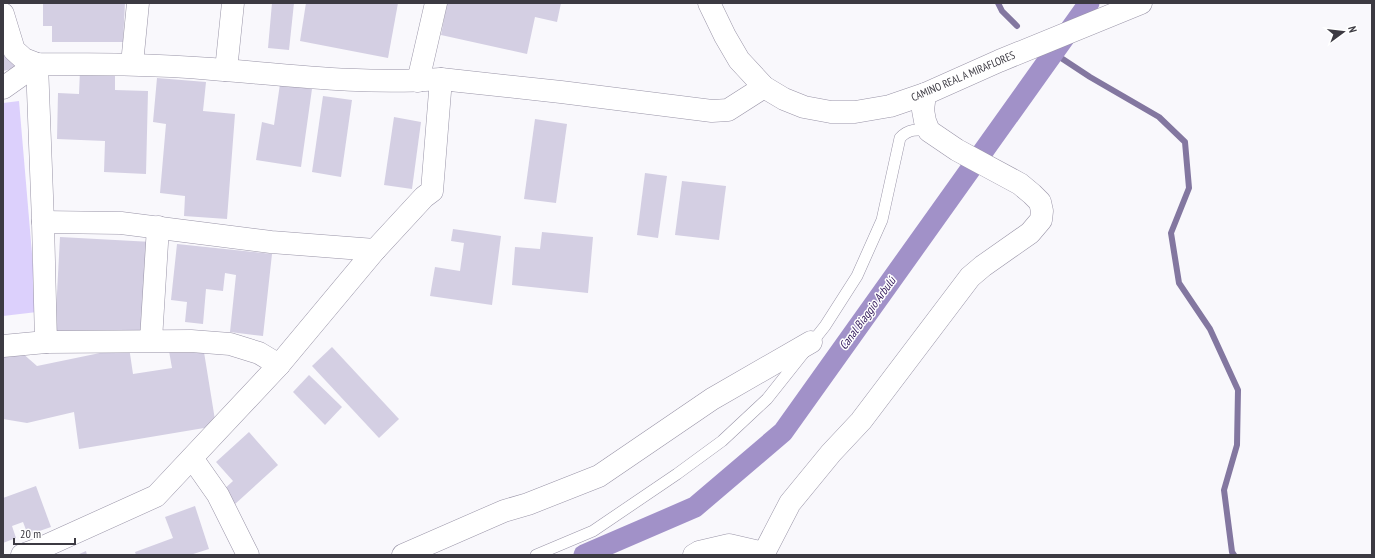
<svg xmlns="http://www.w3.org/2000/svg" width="1375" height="558" font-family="'PT Sans Narrow',sans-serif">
	<rect width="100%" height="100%" fill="#f9f8fc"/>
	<polygon fill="#dcd0fc" points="19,101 37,312 3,316 3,103"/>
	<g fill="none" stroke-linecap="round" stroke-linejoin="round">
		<g stroke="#8377a0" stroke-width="6">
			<polyline points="998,3 1002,11 1017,26"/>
			<polyline points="1049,50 1090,77 1159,117 1185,142 1189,188 1171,233 1179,283 1210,329 1238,390 1237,445 1224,490 1232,552 1234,555"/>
		</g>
		<polyline stroke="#a191c8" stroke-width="21" points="584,555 695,507 783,432 1089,3"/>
	</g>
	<g fill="#d4cfe3">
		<polygon points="43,3 125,3 123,42 52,42 52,26 43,26"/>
		<polygon points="272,3 294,3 289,50 268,48"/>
		<polygon points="306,3 398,3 388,58 300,41"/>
		<polygon points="447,3 561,3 557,22 535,17 527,54 441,35"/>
		<polygon points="10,48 16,68 3,71 3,50"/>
		<polygon points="80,70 115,71 115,90 148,91 146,174 104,172 105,141 57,139 58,93 79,94"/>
		<polygon points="157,78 206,82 203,111 235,114 227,219 184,216 185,196 160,193 166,124 153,122"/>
		<polygon points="280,84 312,89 301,167 256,160 262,122 274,125"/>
		<polygon points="323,96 352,100 341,177 312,172"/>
		<polygon points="394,117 421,122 412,189 384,185"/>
		<polygon points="535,119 567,124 556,203 524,199"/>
		<polygon points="645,173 667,176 658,238 637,235"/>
		<polygon points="682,181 726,186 719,240 675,235"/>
		<polygon points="453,229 501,236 492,305 430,296 435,267 460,271 464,243 451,241"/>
		<polygon points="542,232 593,237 588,293 512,285 515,247 540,249"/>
		<polygon points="60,237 152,242 147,336 55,331"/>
		<polygon points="177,244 272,254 263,336 230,332 236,275 225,273 223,291 206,289 203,324 185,322 187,302 171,300"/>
		<polygon points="203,346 216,426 79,449 74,412 27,423 3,419 3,354 21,352 37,366 129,347 133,374 172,368 169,351"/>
		<polygon points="332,347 399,419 379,438 312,366"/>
		<polygon points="309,375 342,407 325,425 293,392"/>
		<polygon points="249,432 278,465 234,505 222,491 233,481 216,462"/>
		<polygon points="36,486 51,527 28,535 23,522 12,526 16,538 3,543 3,498"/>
		<polygon points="195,506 209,549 190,555 136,555 135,552 173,538 165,517"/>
		<polygon points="86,551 87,555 77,555"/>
	</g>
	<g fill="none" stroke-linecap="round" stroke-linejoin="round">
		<defs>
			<path id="service" d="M536 555 593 531 677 474 722 441 767 399 825 326 857 276 882 220 900 138C908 129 917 129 929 131"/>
			<g id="minor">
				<path d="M3 14 14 50 24 59 37 64C95 64 153 64 212 69 288 75 364 85 441 79"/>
				<polyline points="37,64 43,222 46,342"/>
				<polyline points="132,64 138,3"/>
				<polyline points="226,70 233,3"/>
				<polyline points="418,81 436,3"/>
				<polyline points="3,88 37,64"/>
				<polyline points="43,222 121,223 271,242 375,250"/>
				<polyline points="151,340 158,227"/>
				<polyline points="3,346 46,342 191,341 230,344 259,353 279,365"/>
				<polyline points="192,458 218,495 248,555"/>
				<polyline points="403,555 504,511 528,504 599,476 712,399 811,342"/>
				<polyline points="694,555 699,552 729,545 764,553"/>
			</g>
			<g id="tertiary">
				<polyline points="22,555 41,548 156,496 279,365 375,250 424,197 432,191 441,79 561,92 712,111 728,110 764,87"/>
				<polyline points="763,555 790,503 831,453 861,421 970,277 983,266 1030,233 1041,220 1042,211 1040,202 1032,194 1020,184 957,150 929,131 925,121 923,110 925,94"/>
			</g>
			<polyline id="secondary" points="709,3 725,36 739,60 764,87 784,99 804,107 831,112 855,112 890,106 925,94 999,61 1141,3"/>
		</defs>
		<use href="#service" stroke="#9994a7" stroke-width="12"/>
		<use href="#minor" stroke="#9994a7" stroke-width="23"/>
		<use href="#tertiary" stroke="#9994a7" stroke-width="23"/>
		<use href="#secondary" stroke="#9994a7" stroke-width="23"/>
		<use href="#service" stroke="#fff" stroke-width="11"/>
		<use href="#minor" stroke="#fff" stroke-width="22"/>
		<use href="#tertiary" stroke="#fff" stroke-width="22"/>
		<use href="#secondary" stroke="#fff" stroke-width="22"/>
	</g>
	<g text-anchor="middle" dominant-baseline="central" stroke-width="3" stroke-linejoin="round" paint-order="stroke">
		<g font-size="11" fill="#3c3a42" stroke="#fff">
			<text transform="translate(963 76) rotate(-23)">CAMINO REAL A MIRAFLORES</text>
		</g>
		<g font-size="12" font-style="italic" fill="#341a5b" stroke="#fff">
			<text transform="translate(867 313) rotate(-54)">Canal Biaggio Arbulú</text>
		</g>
	</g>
	<rect width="1375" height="558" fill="none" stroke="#3c3a42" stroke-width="8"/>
	<g transform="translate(1343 32) rotate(75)" stroke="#ffffff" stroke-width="3" paint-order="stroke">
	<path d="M0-3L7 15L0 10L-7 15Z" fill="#3c3a42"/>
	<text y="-6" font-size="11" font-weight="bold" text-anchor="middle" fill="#3c3a42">N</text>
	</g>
	<path d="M14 538v6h61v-6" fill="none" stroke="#3c3a42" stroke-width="2"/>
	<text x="20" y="538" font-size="12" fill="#3c3a42" stroke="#ffffff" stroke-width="3" paint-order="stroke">20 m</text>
</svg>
